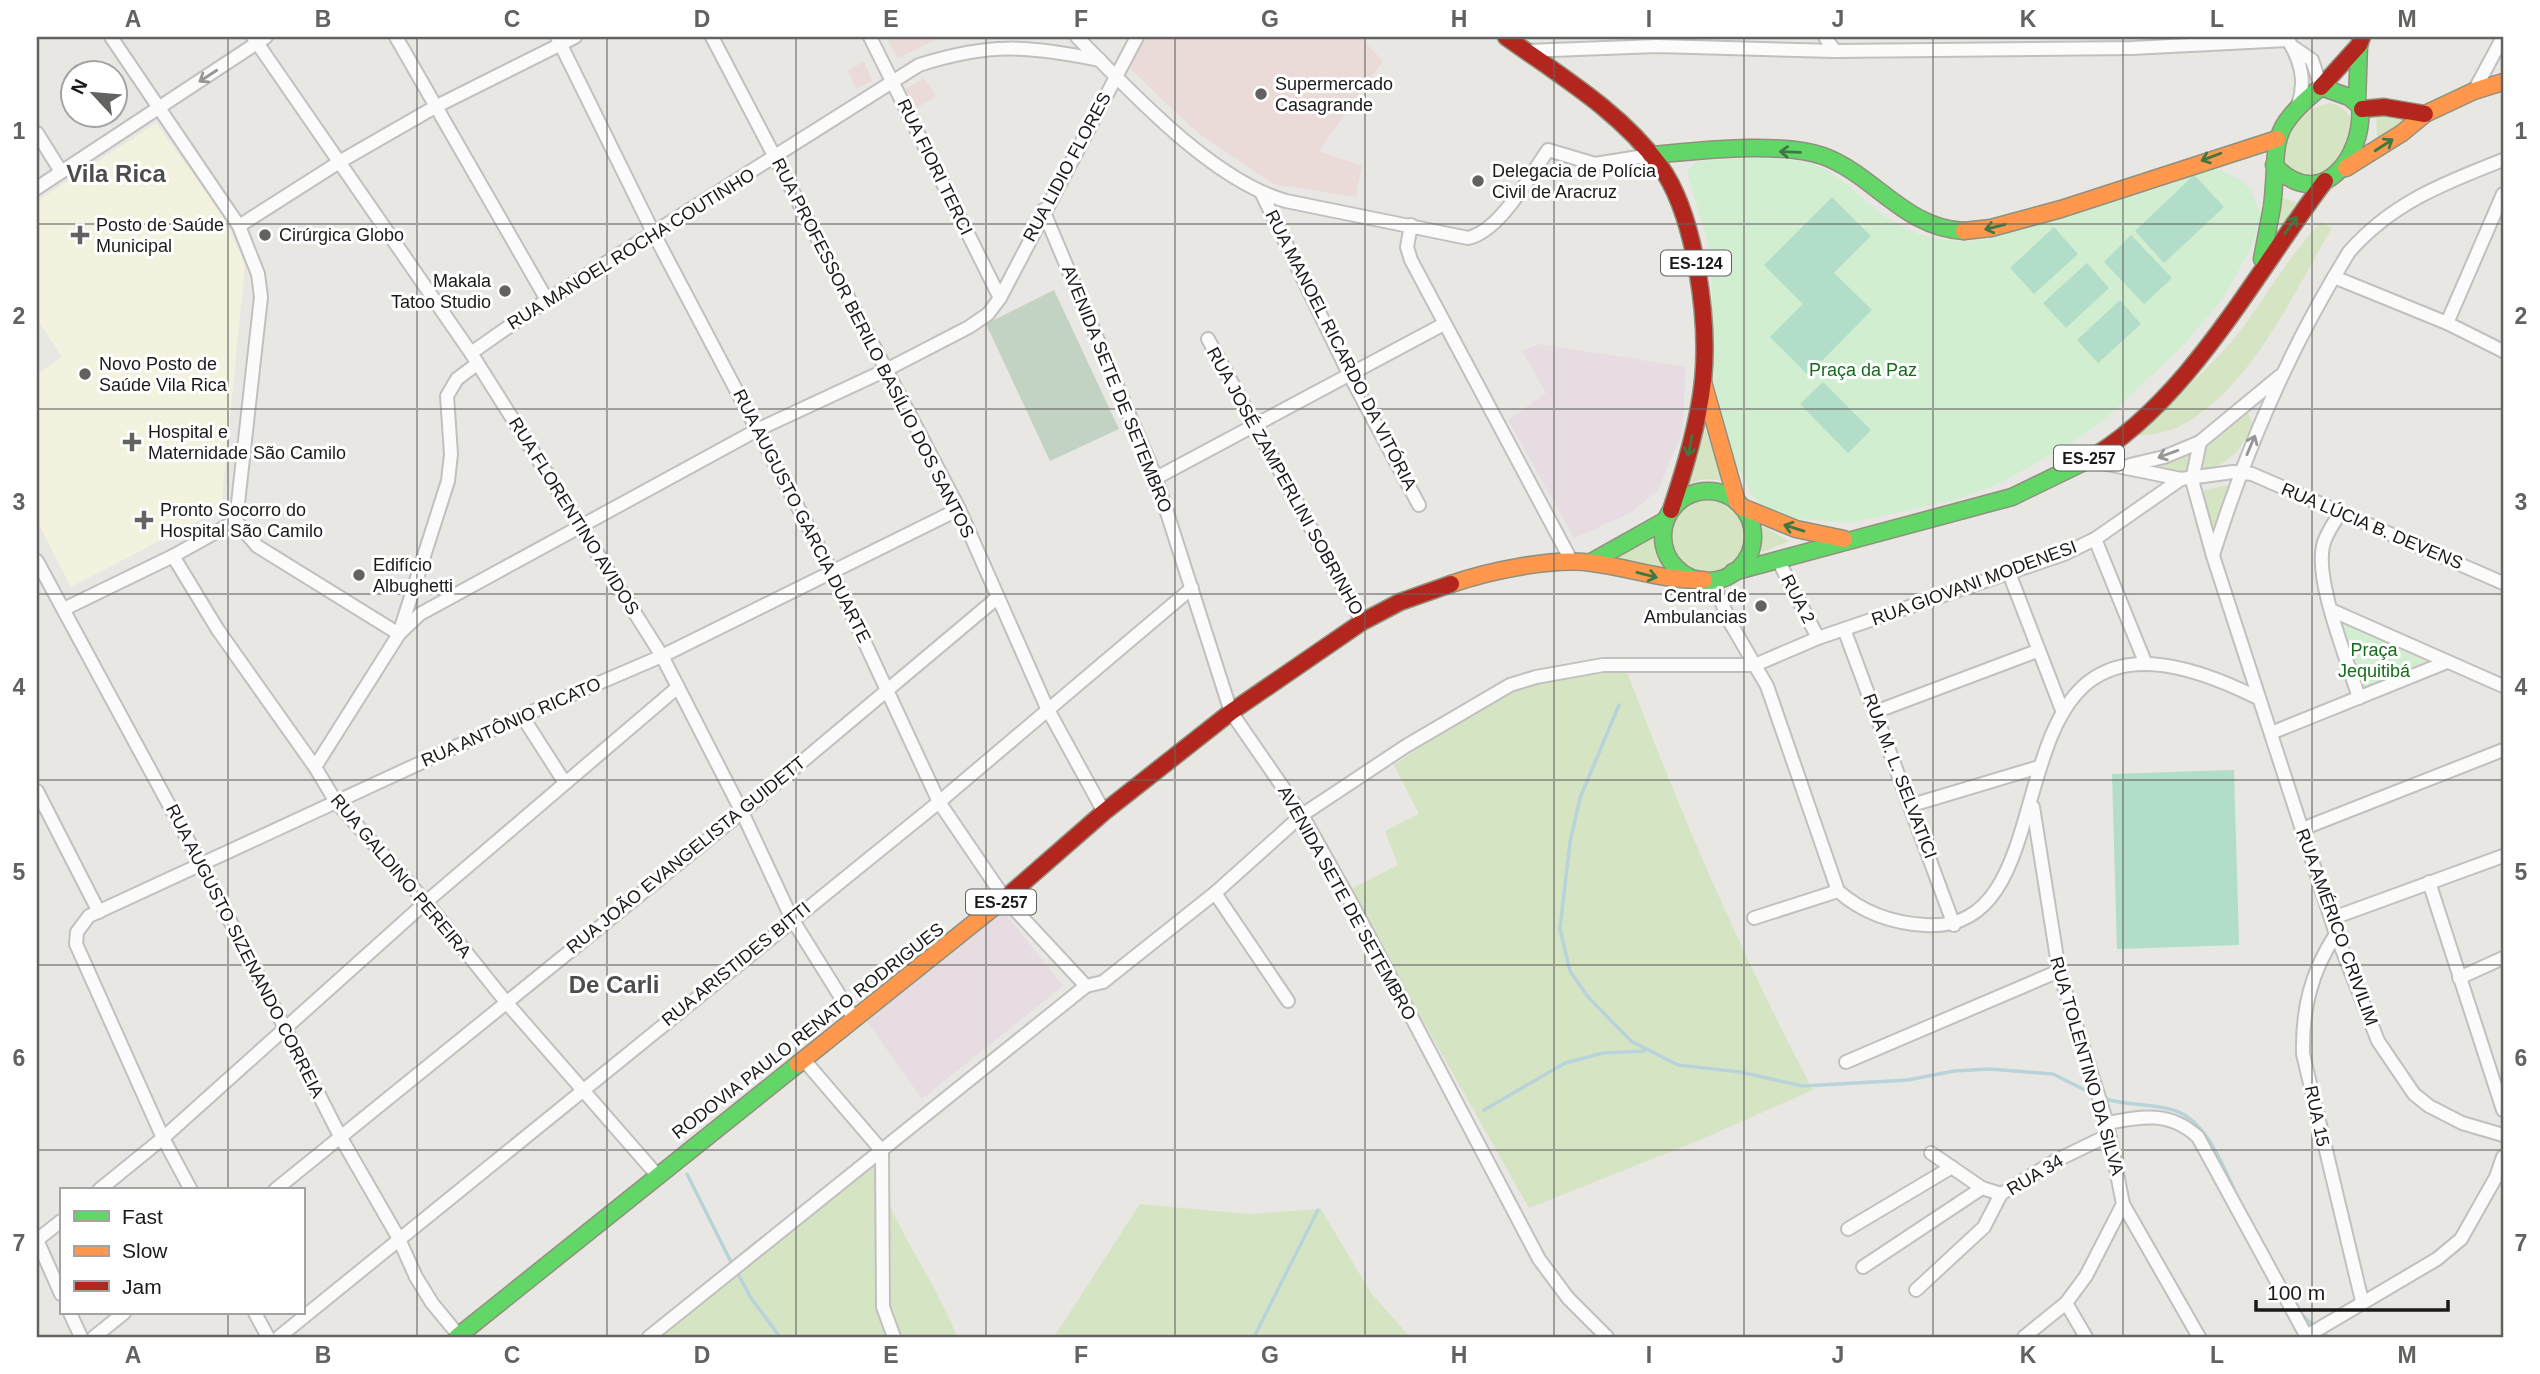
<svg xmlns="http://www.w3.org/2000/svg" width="2540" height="1374" font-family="Helvetica,sans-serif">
	<rect width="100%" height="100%" fill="#e8e7e3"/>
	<g fill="#eadbd9">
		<polygon points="886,37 942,37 898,58"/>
		<polygon points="1140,37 1360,37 1383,61 1319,151 1362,166 1356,197 1273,184 1198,133 1125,64"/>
		<polygon points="864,61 872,81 856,89 848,71"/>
		<polygon points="924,78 936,97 916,108 905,89"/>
	</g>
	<g fill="#e6dce2">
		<polygon points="1539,344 1686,367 1682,433 1658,490 1630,513 1574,538 1508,420 1546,393 1522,351"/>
		<polygon points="996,902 1063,986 922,1099 861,1013"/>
	</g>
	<polygon fill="#f3f2de" points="156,123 224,217 245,265 221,509 71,587 37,521 37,374 62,357 37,319 37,201"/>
	<g fill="#d5e5c3">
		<path d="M2331 103C2381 118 2333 182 2301 178 2294 177 2287 171 2281 168 2288 131 2290 112 2331 103Z"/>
		<polygon points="2376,113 2409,117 2377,139"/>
		<polygon points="2275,196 2296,202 2280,229"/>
		<path d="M2321 222 2332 228C2293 294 2250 390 2180 426 2166 433 2149 435 2133 436 2173 400 2215 365 2247 322 2271 288 2292 252 2321 222Z"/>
		<path d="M2248 413 2252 422C2245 447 2231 462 2206 470L2201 467C2198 446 2229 419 2248 413Z"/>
		<polygon points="1704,423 1723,481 1705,479 1687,484 1698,458"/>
		<polygon points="2191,454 2188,472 2154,468 2155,464"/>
		<polygon points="2229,485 2215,535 2210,532 2201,496 2205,490"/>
		<circle cx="1708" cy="534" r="38"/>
		<polygon points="1764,527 1789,541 1763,552 1760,550 1761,529"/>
		<polygon points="1655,531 1658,554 1668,572 1618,559 1616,554"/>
		<path d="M1621 656C1676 804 1739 950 1813 1090L1700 1140 1529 1208 1349 890 1398 865 1385 831 1419 814 1394 765 1502 692Z"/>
		<path d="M873 1162C891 1225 934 1277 957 1337H661Z"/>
		<polygon points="1140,1204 1248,1214 1321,1209 1371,1293 1410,1337 1054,1337"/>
	</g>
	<polygon fill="#c2d3c3" points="1054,290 1119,429 1050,461 986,324"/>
	<g fill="#d1eed1">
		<path d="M1764 157C1781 160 1802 159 1818 166 1841 176 1855 193 1874 208 1906 235 1950 248 1991 238L2170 185 2198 170 2209 169 2221 170 2242 181 2251 190 2261 216 2252 246 2223 298 2181 348 2102 422 2067 446 1998 484 1955 500 1849 523 1788 518 1761 504 1752 495 1736 464 1714 382 1711 252 1687 173 1693 164 1702 161Z"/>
		<polygon points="2340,620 2425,661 2360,691"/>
	</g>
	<g fill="#b1ddc9">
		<polygon points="2194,175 2224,207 2164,263 2135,231"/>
		<polygon points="1832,197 1871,236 1834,273 1872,310 1808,375 1770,337 1803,304 1764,265"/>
		<polygon points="2054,227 2078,254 2034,294 2010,268"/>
		<polygon points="2131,235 2172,278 2144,304 2104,262"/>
		<polygon points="2087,263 2109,288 2066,328 2043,303"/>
		<polygon points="2120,300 2141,324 2098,363 2077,340"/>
		<polygon points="1823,382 1871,430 1848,453 1800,404"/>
		<polygon points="2234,770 2239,945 2117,949 2112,774"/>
	</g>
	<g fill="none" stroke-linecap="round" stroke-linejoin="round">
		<g stroke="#b8d3da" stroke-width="3.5">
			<polyline points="1619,705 1580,798 1570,842 1560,929 1570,971 1588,997 1631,1041 1678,1065 1740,1072 1803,1086 1908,1080 1954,1071 1989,1069 2053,1074 2095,1095"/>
			<path d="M2103 1098C2126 1106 2150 1103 2173 1110 2208 1120 2225 1172 2240 1202"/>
			<polyline points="1484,1110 1565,1063 1603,1053 1644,1051"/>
			<polyline points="687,1174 733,1266"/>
			<polyline points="737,1272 751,1298 780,1337"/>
			<polyline points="2300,1313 2315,1327"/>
			<polyline points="2321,1332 2328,1337"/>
			<polyline points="1254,1337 1318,1210"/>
		</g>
		<defs>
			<g id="street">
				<polyline points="111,37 239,226 258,274 261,297 236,521 257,546 399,634 420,614 759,429 886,370 969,327 988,314 1000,298 1137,37"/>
				<polyline points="253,37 471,353 662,656 742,812 792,919 855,1020"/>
				<polyline points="396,37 547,300"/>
				<polyline points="557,37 654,234 832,572 939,802 1005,899 1086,986 1103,982 1215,893 1302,815 1406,746 1510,685 1536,677 1603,665 1755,665 1818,638 2064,554 2095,539 2181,479"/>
				<polyline points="712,37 959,509 1047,708 1104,812"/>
				<polyline points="870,37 1000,298"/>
				<path d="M1077 37C1131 92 1212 180 1286 201L1468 238C1500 231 1529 177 1548 150L1595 164 1651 155"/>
				<polyline points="1825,37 1835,51"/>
				<path d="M2286 37C2300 58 2307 80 2298 105"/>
				<polyline points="2293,47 2312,60 2321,87"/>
				<polyline points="1526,51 1657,46 1835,51 2132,48 2288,40"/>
				<polyline points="2474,91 2503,37"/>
				<polyline points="37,133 60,170"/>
				<polyline points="37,188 266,37"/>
				<polyline points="1262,194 1349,374 1419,505"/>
				<polyline points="1043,210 1156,478 1231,712 1302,815 1354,908 1539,1259 1568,1298 1607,1337"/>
				<polyline points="1411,225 1407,247 1411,260 1572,562"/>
				<polyline points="239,226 341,161 435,107 575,37"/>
				<polyline points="2334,277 2447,323 2503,351"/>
				<polyline points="2447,323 2503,194"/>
				<polyline points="1208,339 1362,622"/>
				<path d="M471 353 547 300 919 65C991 42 1027 46 1100 60"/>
				<polyline points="2200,442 2192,480 2213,556 2336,934 2378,1041 2414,1094 2429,1106 2462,1123 2503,1135"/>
				<polyline points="2087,460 2181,479 2233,472 2252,474 2503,583"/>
				<polyline points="2130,465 2164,457 2200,442 2280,376"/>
				<polyline points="1156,478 1444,324"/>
				<path d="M2340 513C2334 523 2325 535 2323 546 2315 583 2348 661 2359 698"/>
				<polyline points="2095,539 2145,662"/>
				<path d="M2213 555C2246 449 2290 347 2349 252 2392 203 2444 183 2503 160"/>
				<polyline points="173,556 218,630 315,767 336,802 426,902 506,1002 657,1175"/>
				<polyline points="1778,560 1818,638"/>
				<polyline points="37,561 201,864 341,1138 398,1237 416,1277 432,1303 460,1337"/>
				<polyline points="2009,573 2062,710"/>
				<path d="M1712 580 1731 624 1767 686 1838 891C1863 913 1891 923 1925 925 2091 937 1961 549 2258 698"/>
				<polyline points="64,609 173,556 236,521"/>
				<polyline points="2331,610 2503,686"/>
				<polyline points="1844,629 1954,925"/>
				<polyline points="1875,712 2037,651"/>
				<polyline points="522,716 565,783"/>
				<polyline points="2271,733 2447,662"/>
				<polyline points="315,767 399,634 448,481 451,454 447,396 457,379 477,364"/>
				<polyline points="37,791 99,912"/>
				<polyline points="1912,805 2039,767"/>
				<polyline points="2302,829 2503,750"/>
				<polyline points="2429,882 2503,1110"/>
				<polyline points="1215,893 1288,1001"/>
				<polyline points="1754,918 1838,891"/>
				<polyline points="2333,918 2503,856"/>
				<path d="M2336 934C2311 972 2302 1009 2303 1054L2362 1301"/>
				<polyline points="2459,978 2503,958"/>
				<polyline points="804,1060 882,1151 883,1307 894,1337"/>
				<polyline points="1846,1062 2059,971"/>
				<path d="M2107 1123C2143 1116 2170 1111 2198 1137L2307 1337"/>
				<polyline points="1931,1153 1982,1188 2001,1194"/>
				<polyline points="99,1190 163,1138 426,902 678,687"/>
				<polyline points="191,1190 163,1138 76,944 77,932 89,916 522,716 662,656 959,509"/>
				<polyline points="275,1190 742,812 997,598"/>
				<polyline points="2123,1204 2199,1337"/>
				<polyline points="1848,1229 1952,1167"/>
				<polyline points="37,1240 61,1294"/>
				<polyline points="37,1240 61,1221"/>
				<polyline points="1863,1267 1982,1188"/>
				<polyline points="1916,1290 1984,1227 2001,1194 2055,1161 2109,1135"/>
				<polyline points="2066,1303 2086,1337"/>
				<polyline points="70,1313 81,1337"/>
				<polyline points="255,1313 268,1337"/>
				<polyline points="94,1337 124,1313"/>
				<polyline points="279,1337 939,802 1192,588"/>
				<polyline points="649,1337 1086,986"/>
				<polyline points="2024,1337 2066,1303 2086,1276 2123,1204 2107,1123 2059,971 2033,807"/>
				<polyline points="2305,1337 2437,1259 2461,1239 2496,1177 2503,1157"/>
			</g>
			<g id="fast">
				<polyline points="2357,102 2359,45"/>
				<path d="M1651 155C1698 151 1779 141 1823 156 1875 175 1904 228 1964 231"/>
				<path d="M2262 259 2272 207C2280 142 2264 133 2321 87L2349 97 2360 106C2365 157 2320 215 2274 165"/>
				<circle cx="1708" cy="536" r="45"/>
				<polyline points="1591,562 1666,520"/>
				<polyline points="1733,572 2012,497 2084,462"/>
				<polyline points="457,1337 798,1064"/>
			</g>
			<g id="slow">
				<polyline points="2346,168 2402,133 2425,114 2474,91 2503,82"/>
				<polyline points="1964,231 1991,228 2061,209 2277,139"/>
				<polyline points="1703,382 1737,502"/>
				<polyline points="1742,507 1796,529 1844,539"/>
				<path d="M1451 584C1489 571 1554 557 1593 563 1631 568 1665 581 1704 580"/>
				<polyline points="798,1064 1009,895"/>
			</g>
			<g id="jam">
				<path d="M1506 37C1559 75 1621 112 1660 166 1696 216 1709 321 1703 381 1698 425 1685 468 1671 510"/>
				<polyline points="2321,87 2359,45 2362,37"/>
				<polyline points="2362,109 2384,107 2425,114"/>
				<path d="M2084 462C2187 405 2255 273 2325 181"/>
				<polyline points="1009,895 1104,812 1231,712 1362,622 1400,602 1451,584"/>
			</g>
		</defs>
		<use href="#street" stroke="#c1c0bf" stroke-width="16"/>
		<use href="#fast" stroke="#8f907d" stroke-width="19"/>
		<use href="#slow" stroke="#8f907d" stroke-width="19"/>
		<use href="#jam" stroke="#8f907d" stroke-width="19"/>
		<use href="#street" stroke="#fcfbfb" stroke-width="12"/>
		<use href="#fast" stroke="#63d668" stroke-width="16"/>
		<use href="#slow" stroke="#ff974d" stroke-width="16"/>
		<use href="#jam" stroke="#b3261e" stroke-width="16"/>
	</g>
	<defs><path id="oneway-shaft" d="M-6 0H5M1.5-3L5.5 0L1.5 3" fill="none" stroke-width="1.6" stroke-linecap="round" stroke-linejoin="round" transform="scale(1.75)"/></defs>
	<g stroke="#969696">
		<use href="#oneway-shaft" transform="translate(208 76) rotate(147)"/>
		<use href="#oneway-shaft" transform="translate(2251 445) rotate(-67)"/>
		<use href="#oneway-shaft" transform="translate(2168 454) rotate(160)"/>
	</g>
	<g stroke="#3e7841">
		<use href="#oneway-shaft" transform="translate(2384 145) rotate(-33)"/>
		<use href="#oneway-shaft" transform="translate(1790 152) rotate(-178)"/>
		<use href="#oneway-shaft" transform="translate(2211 157) rotate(159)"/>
		<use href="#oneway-shaft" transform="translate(2291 225) rotate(-54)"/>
		<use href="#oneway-shaft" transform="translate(1995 227) rotate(166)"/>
		<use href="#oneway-shaft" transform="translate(1690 446) rotate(101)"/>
		<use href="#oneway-shaft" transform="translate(1794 528) rotate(-163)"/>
		<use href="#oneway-shaft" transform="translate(1647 575) rotate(14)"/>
	</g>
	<path fill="none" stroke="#626260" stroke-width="2" stroke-opacity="0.55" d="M228 37V1190M417 37V1337M607 37V1337M796 37V1337M986 37V1337M1175 37V1337M1365 37V1337M1554 37V1337M1744 37V1337M1933 37V1337M2123 37V1337M2312 37V1337M37 224H2503M37 409H2503M37 594H2503M37 780H2503M37 965H2503M37 1150H2503M228 1313V1337"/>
	<g fill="#626260" stroke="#fff" stroke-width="2.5">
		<circle cx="1261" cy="94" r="7"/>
		<circle cx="1478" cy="181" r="7"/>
		<path d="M76.5 224.5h7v7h7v7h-7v7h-7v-7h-7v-7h7z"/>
		<circle cx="265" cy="235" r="7"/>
		<circle cx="505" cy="291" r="7"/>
		<circle cx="85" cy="374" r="7"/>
		<path d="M128.5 431.5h7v7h7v7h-7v7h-7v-7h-7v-7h7z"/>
		<path d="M140.5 509.5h7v7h7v7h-7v7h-7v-7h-7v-7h7z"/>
		<circle cx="359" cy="575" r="7"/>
		<circle cx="1761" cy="606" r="7"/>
	</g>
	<g text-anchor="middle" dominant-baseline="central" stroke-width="6" stroke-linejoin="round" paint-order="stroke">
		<g fill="#fff" stroke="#5f5f5f" stroke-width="2">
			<rect x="1661" y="250.5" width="70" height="25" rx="5"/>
			<rect x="2054" y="445.5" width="70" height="25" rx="5"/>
			<rect x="966" y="889.5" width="70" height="25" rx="5"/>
		</g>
		<g font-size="16" font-weight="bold" fill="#1a1a1a">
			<text x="1696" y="263">ES-124</text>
			<text x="2089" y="458">ES-257</text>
			<text x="1001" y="902">ES-257</text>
		</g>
		<g font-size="18" fill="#1a1a1a" stroke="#fff" text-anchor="start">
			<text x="1275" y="84">Supermercado<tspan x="1275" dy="21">Casagrande</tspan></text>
			<text x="1492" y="171">Delegacia de Polícia<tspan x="1492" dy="21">Civil de Aracruz</tspan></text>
			<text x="96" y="225">Posto de Saúde<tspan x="96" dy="21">Municipal</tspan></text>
			<text x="279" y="235">Cirúrgica Globo</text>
			<text x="491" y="281" text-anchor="end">Makala<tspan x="491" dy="21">Tatoo Studio</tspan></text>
			<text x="99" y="364">Novo Posto de<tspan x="99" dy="21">Saúde Vila Rica</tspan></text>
			<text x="148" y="432">Hospital e<tspan x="148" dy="21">Maternidade São Camilo</tspan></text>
			<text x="160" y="510">Pronto Socorro do<tspan x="160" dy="21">Hospital São Camilo</tspan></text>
			<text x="373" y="565">Edifício<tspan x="373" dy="21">Albughetti</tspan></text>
			<text x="1747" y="596" text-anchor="end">Central de<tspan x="1747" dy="21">Ambulancias</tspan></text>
		</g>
		<g font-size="18" fill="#1a1a1a" stroke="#fff">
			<text transform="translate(935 167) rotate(64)">RUA FIORI TERCI</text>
			<text transform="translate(1067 167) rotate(-62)">RUA LIDIO FLORES</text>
			<text transform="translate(631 249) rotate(-32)">RUA MANOEL ROCHA COUTINHO</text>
			<text transform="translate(873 348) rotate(63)">RUA PROFESSOR BERILO BASÍLIO DOS SANTOS</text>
			<text transform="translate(1341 350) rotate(63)">RUA MANOEL RICARDO DA VITÓRIA</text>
			<text transform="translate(1117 389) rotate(68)">AVENIDA SETE DE SETEMBRO</text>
			<text transform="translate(1285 481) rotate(61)">RUA JOSÉ ZAMPERLINI SOBRINHO</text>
			<text transform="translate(574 516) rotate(58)">RUA FLORENTINO AVIDOS</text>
			<text transform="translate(802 516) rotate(63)">RUA AUGUSTO GARCIA DUARTE</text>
			<text transform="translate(2372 526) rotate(23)">RUA LÚCIA B. DEVENS</text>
			<text transform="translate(1974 583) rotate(-20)">RUA GIOVANI MODENESI</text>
			<text transform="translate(1798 599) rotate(63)">RUA 2</text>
			<text transform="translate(511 722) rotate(-24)">RUA ANTÔNIO RICATO</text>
			<text transform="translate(1900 776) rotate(69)">RUA M. L. SELVATICI</text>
			<text transform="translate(686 855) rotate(-39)">RUA JOÃO EVANGELISTA GUIDETT</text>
			<text transform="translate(401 876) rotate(50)">RUA GALDINO PEREIRA</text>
			<text transform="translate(1347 903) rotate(61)">AVENIDA SETE DE SETEMBRO</text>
			<text transform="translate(2337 927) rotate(70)">RUA AMÉRICO CRIVILIM</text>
			<text transform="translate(245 951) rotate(63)">RUA AUGUSTO SIZENANDO CORREIA</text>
			<text transform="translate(736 964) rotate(-39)">RUA ARISTIDES BITTI</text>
			<text transform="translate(808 1031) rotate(-38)">RODOVIA PAULO RENATO RODRIGUES</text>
			<text transform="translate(2087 1066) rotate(74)">RUA TOLENTINO DA SILVA</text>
			<text transform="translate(2317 1116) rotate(78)">RUA 15</text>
			<text transform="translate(2035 1175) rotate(-31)">RUA 34</text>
		</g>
		<g font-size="18" fill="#136e19" stroke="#fff">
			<text x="1863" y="370">Praça da Paz</text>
			<text x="2374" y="650">Praça<tspan x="2374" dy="21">Jequitibá</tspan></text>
		</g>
		<g font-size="24" font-weight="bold" fill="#4d4d4d" stroke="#fff">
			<text x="116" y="173">Vila Rica</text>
			<text x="614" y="984">De Carli</text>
		</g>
	</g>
	<rect width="2540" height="1374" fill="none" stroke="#ffffff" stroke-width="77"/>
	<rect x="60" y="1188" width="245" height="126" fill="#ffffff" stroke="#a3a3a3" stroke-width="2"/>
	<rect x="74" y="1211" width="35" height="10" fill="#63d668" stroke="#a3a3a3" stroke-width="2"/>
	<text x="122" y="1224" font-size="21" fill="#1a1a1a">Fast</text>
	<rect x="74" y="1246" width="35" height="10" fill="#ff974d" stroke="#a3a3a3" stroke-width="2"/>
	<text x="122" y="1258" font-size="21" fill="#1a1a1a">Slow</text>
	<rect x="74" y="1281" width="35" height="10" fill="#b3261e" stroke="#a3a3a3" stroke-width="2"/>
	<text x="122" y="1294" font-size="21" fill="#1a1a1a">Jam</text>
	<g transform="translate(94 94) rotate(296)"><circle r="33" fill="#ffffff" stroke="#a3a3a3" stroke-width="2"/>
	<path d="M0-5L12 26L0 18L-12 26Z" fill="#626260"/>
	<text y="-10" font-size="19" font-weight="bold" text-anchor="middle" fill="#1a1a1a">N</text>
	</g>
	<path d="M2256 1300v10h192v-10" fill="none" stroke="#1a1a1a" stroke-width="3.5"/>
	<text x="2267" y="1300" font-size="21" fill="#1a1a1a" stroke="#ffffff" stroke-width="5" paint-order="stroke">100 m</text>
	<rect x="38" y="38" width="2464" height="1298" fill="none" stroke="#626260" stroke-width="2.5"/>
	<g font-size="23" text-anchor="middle" font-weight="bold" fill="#626260">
		<text x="133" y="27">A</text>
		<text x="323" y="27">B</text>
		<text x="512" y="27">C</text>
		<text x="702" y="27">D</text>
		<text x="891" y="27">E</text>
		<text x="1081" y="27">F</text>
		<text x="1270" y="27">G</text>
		<text x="1459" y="27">H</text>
		<text x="1649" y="27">I</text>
		<text x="1838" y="27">J</text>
		<text x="2028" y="27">K</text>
		<text x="2217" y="27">L</text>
		<text x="2407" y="27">M</text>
		<text x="19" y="139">1</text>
		<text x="2521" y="139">1</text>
		<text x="19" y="324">2</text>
		<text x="2521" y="324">2</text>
		<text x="19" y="510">3</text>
		<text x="2521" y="510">3</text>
		<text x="19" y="695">4</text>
		<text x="2521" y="695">4</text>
		<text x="19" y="880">5</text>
		<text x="2521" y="880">5</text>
		<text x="19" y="1066">6</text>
		<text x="2521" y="1066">6</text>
		<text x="19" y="1251">7</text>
		<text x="2521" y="1251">7</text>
		<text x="133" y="1363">A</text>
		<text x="323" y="1363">B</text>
		<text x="512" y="1363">C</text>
		<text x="702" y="1363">D</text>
		<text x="891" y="1363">E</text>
		<text x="1081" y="1363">F</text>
		<text x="1270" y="1363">G</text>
		<text x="1459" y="1363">H</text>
		<text x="1649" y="1363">I</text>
		<text x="1838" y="1363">J</text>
		<text x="2028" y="1363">K</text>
		<text x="2217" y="1363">L</text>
		<text x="2407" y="1363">M</text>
	</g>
</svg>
